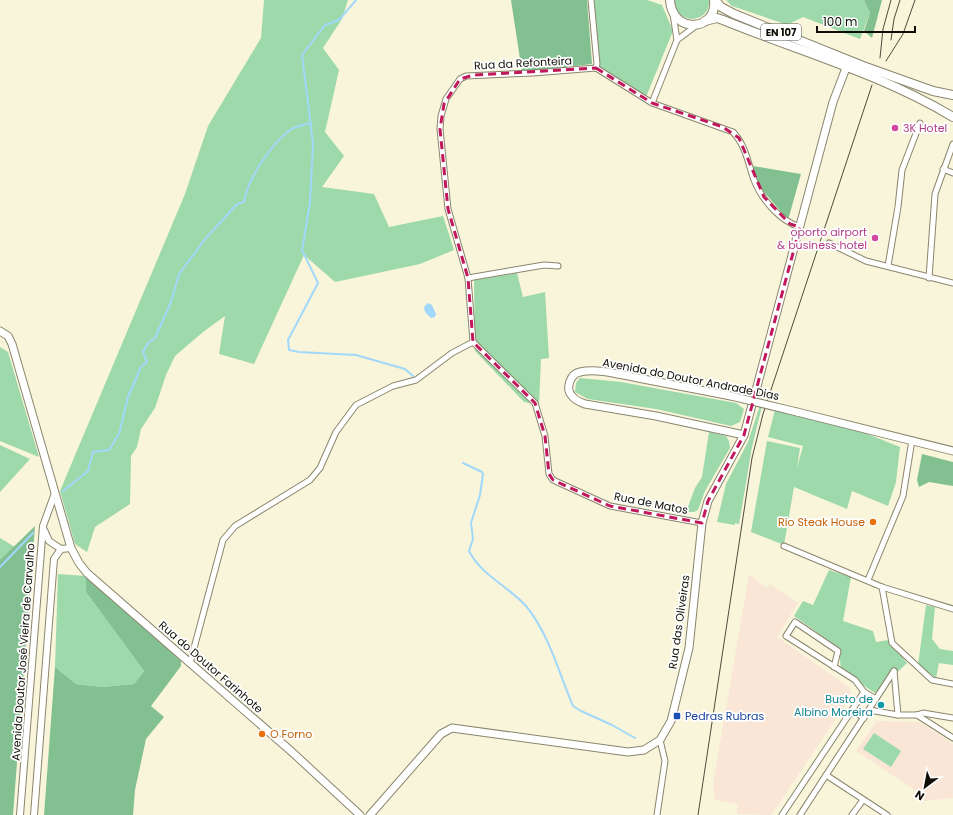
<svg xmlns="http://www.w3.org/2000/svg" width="953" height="815" font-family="Poppins,sans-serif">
	<rect width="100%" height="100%" fill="#f9f5da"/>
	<g fill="#f9e6d6">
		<polygon points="749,574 767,588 770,584 798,603 777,637 849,687 851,691 848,701 771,815 737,814 738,804 715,800 713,784"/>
		<polygon points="877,721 919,722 953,744 953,798 924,801 922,795 856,751"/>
	</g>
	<g fill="#9dd9aa">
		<polygon points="264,0 348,0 342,19 323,48 339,70 325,132 344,156 322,187 374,194 389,227 443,216 454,250 420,264 335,282 304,255 254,364 219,354 225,316 203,332 175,356 166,375 155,408 141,429 137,447 131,456 130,504 95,527 87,552 75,544 60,491 185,194 208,126 261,38"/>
		<polygon points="594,0 647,0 662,5 673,31 646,97 599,69"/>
		<path d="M674 0H709C711 25 673 25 674 0Z"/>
		<polygon points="726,0 864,0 870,13 860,39 803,17 791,23 785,24 732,6"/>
		<polygon points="517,273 523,297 545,292 549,358 541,359 539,405 524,402 475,351 474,280"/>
		<polygon points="0,347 8,352 39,457 0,441"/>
		<polygon points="580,378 621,382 736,403 744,409 740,422 731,426 656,409 588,399 575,392 576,383"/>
		<polygon points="760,405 762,406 752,447 739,524 735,523 735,525 717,522 726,484 748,442"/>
		<polygon points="775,410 855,429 900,447 896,482 888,506 852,491 847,509 794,487 784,545 751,532 767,441 800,448 797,468 803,446 768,437"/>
		<polygon points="709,432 726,436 729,441 730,448 705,491 698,510 694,512 686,512 695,488 702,477"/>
		<polygon points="0,445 30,459 0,492"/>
		<polygon points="0,538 15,547 0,563"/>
		<polygon points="829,570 851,577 843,621 873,631 876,642 889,640 907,663 875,693 841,671 839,648 794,616 803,601 813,605"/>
		<polygon points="58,574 86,576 86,592 144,671 134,684 102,687 76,684 55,667"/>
		<polygon points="926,605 935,607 932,639 940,649 953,651 953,665 939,663 936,678 918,665"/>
		<polygon points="874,733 901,751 891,767 863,749"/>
	</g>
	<g fill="#83c091">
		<polygon points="511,0 587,0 592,64 522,72"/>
		<polygon points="864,0 882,0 872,38 864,31 870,13"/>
		<polygon points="753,166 801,174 788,220 759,186"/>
		<polygon points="922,454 953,462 953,486 929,482 919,487 917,480"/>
		<polygon points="35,526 13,815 0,815 0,560"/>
		<polygon points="86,576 181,661 181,666 151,706 164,717 146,739 135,790 133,815 44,815 55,667 76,684 102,687 134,684 144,671 86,592"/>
	</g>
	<polygon fill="#a1d8fa" points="428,303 432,305 436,314 435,317 431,318 425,312 424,307"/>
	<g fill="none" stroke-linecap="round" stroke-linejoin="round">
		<g stroke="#a1d8fa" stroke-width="2">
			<polyline points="356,0 339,20 325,25 302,55 313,144 310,203 302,250 318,283 288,340 289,350 299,352 356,355 405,369 413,376"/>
			<path d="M463 463 482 472 483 474 480 495 471 523 473 539 469 551C481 575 508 586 526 606 549 634 559 673 573 706L581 711 612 725 635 738"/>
			<path d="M63 491 88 471 93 452 109 450 119 434 128 397 141 367 147 362 143 352 148 343 155 338 171 302 179 274 206 238 237 204 244 202C247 180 271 144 290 130 295 126 304 125 311 123"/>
			<polyline points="0,567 33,533"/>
		</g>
		<defs>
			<g id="minor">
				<polyline points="591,0 597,64 596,68"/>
				<polyline points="677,40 697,25"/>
				<path d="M596 68 652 103 733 132C746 146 748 163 754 180 762 200 780 221 800 227"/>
				<polyline points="652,103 677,40 673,14"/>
				<polyline points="943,169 953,173"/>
				<polyline points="829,243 866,261 953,283"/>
				<polyline points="888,266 898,207 902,170 920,123"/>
				<polyline points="468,278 544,265 558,266"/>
				<polyline points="929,278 935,194 953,144"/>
				<polyline points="473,342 468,278 448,209 440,129 441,116 446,99 460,79 466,76 533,73 596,68"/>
				<polyline points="473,342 535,403 545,436 549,474 553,480 610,506 702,523"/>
				<polyline points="784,546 882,587 953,609"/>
				<polyline points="868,580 903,496 912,440"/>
				<polyline points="882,587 892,643 932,680 953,684"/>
				<polyline points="190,663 223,540 235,526 310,480 320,468 336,432 356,405 393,386 416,380 452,353 473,342"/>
				<polyline points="834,667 838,651 795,622 786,636 855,680 864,692 876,699"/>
				<polyline points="894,671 898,715"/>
				<polyline points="852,710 864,718"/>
				<polyline points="869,710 898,715 917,715 923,713 953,718"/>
				<polyline points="917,715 953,738"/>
				<polyline points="826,775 887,815"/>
				<polyline points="657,815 665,761 660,740"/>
				<polyline points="782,815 864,692"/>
				<polyline points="800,815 894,671"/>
				<polyline points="852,815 863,800"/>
			</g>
			<g id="tertiary">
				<polyline points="44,530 49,541 61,549"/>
				<polyline points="20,815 43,526 55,493"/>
				<polyline points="34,815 54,559 61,549 71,548"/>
			</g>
			<g id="secondary">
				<polyline points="0,331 8,336 12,344 71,548 79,563 87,573 292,752 360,815"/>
				<path d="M731 396C700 390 669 384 638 378 621 375 598 368 580 372 570 374 565 389 572 396 576 401 580 402 585 404L656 416 744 435"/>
				<polyline points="797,412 953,451"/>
				<polyline points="370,815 441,734 452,728 628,752 644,750 660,740 671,721 689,648 702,523 708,501 744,435 833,102 846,68"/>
			</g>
			<g id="primary">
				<path d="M670 0C672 35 718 31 714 0"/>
				<polyline points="715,0 721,7 734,14 863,66 933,91 953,95"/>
				<path d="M705 21 717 18 723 20C799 51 882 74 953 117"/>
			</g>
		</defs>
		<use href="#minor" stroke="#8a856d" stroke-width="7"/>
		<use href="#tertiary" stroke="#8a856d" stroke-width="8"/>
		<use href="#secondary" stroke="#8a856d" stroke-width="9"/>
		<use href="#primary" stroke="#8a856d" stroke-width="10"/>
		<use href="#minor" stroke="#fff" stroke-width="5"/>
		<use href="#tertiary" stroke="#fff" stroke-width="6"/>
		<use href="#secondary" stroke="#fff" stroke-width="7"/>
		<use href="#primary" stroke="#fff" stroke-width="8"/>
		<g stroke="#4d4c3e" stroke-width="1">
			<polyline points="891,40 894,19 900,0"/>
			<polyline points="880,58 883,29 891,0"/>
			<polyline points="886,61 903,34 915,0"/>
			<polyline points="698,815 752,458 763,414 872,85"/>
		</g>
		<defs>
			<polyline id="secondary-bridge" points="731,396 797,412"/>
		</defs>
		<use href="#secondary-bridge" stroke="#8a856d" stroke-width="9" stroke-linecap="butt"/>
		<use href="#secondary-bridge" stroke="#fff" stroke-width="7"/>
	</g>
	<path fill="none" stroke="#c2185b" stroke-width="3" stroke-dasharray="8 5" stroke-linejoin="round" d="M596 68 652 103 723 127 739 138 764 197 790 224 800 227 744 435 708 501 702 523 610 506 553 480 549 474 545 436 535 403 473 342 468 278 448 209 440 129 444 104 460 79 474 75Z"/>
	<g fill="#d1479c" stroke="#fff" stroke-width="1.5">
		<circle cx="895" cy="128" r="4"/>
		<circle cx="875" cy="238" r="4"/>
	</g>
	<g fill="#e8710a" stroke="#fff" stroke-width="1.5">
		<circle cx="873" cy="522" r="4"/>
		<circle cx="262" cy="734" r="4"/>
	</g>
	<circle fill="#0f9aa8" stroke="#fff" stroke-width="1.5" cx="881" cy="705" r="4"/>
	<rect fill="#1a4fb4" stroke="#fff" stroke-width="1.5" x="673" y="712" width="8" height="8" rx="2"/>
	<g text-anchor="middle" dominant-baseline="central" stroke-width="3.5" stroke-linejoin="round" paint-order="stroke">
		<rect fill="#fff" stroke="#565650" stroke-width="1" x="761" y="24" width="40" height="16" rx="3"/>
		<g font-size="10" font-weight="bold" fill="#0e0d05">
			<text x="781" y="32">EN 107</text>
		</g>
		<g font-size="11" fill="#0e0d05" stroke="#fff">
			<text transform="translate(523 63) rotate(-3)">Rua da Refonteira</text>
			<text transform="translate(691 379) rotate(11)">Avenida do Doutor Andrade Dias</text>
			<text transform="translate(651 503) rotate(11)">Rua de Matos</text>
			<text transform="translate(679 622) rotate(-82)">Rua das Oliveiras</text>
			<text transform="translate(23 652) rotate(-86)">Avenida Doutor José Vieira de Carvalho</text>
			<text transform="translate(211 667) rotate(41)">Rua do Doutor Farinhote</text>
		</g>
		<g font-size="11" fill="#b23c85" stroke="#fff" text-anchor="start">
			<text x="903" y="128">3K Hotel</text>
			<text x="867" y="232" text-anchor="end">oporto airport<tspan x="867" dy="13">&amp; business hotel</tspan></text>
		</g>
		<g font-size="11" fill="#c56008" stroke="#fff" text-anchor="end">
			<text x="865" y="522">Rio Steak House</text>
			<text x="270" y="734" text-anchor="start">O Forno</text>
		</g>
		<g font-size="11" fill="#0d838f" stroke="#fff" text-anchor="end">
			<text x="873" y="699">Busto de<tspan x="873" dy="13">Albino Moreira</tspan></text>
		</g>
		<g font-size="11" fill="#164399" stroke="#fff" text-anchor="start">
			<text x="685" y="716">Pedras Rubras</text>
		</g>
	</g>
	<g transform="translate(925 787) rotate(212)" stroke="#ffffff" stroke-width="3" paint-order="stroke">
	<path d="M0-3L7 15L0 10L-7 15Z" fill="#0e0d05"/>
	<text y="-6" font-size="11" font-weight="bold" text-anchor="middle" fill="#0e0d05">N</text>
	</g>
	<path d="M817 26v6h98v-6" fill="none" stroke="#0e0d05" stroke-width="2"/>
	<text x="823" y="26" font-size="12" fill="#0e0d05" stroke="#ffffff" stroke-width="3" paint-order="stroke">100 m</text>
</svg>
